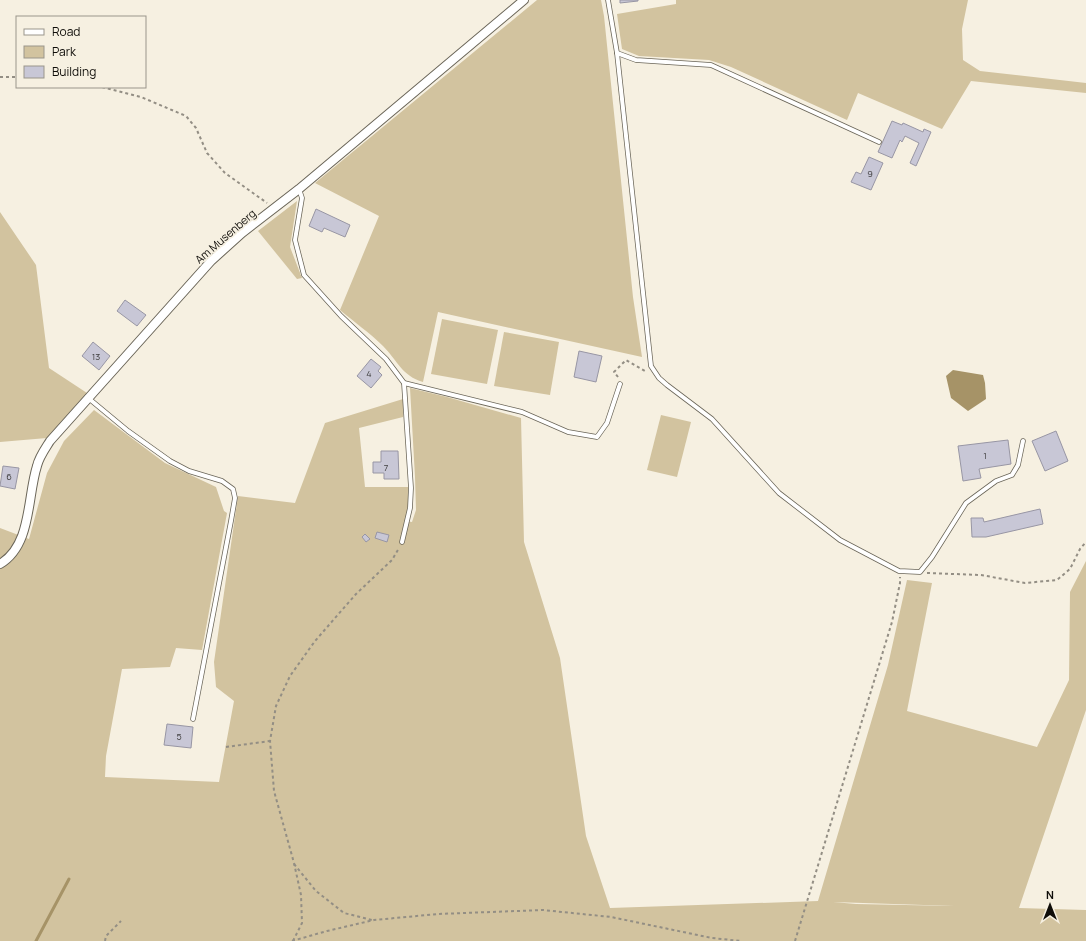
<svg xmlns="http://www.w3.org/2000/svg" width="1086" height="941" font-family="Manrope,sans-serif">
	<rect width="100%" height="100%" fill="#f6f0e1"/>
	<g fill="#d2c39f" fill-rule="evenodd">
		<path d="M537 0H601L604 16 633 297 642 357 438 312 423 382C402 376 397 360 383 346 370 333 354 322 340 310L379 216 315 183Z"/>
		<polygon points="676,0 968,0 962,29 963,60 980,71 1086,83 1086,93 971,81 942,129 858,93 847,120 731,67 709,60 639,56 622,49 617,14 676,4"/>
		<polygon points="297,201 290,247 302,278 297,279 258,231"/>
		<polygon points="0,212 36,265 49,368 87,393 47,438 0,442"/>
		<polygon points="442,319 498,330 487,384 431,374"/>
		<polygon points="504,332 559,342 550,395 494,386"/>
		<path d="M410 388 447 397 521 418 524 542 560 658 586 836 610 908 818 901 888 665 907 580 932 583 907 711 1037 747 1069 680 1070 592 1086 561V710L1019 908 1086 910V941H0V528L29 539 47 473 64 441 94 410 165 463 216 487 224 511 227 513 202 650 176 648 170 667 122 669 106 756 105 777 219 782 234 701 216 687 214 662 238 496 295 503 325 423 403 399V417L359 428 365 487H408V506L405 521 412 522 416 510 415 477ZM833 902 954 906 856 904Z"/>
		<polygon points="661,415 691,422 677,477 647,470"/>
	</g>
	<polygon fill="#a69367" points="953,370 983,375 985,383 986,399 968,411 951,398 946,376"/>
	<g fill="none" stroke-linecap="round" stroke-linejoin="round">
		<polyline stroke="#a69367" stroke-width="3" points="36,941 69,879"/>
	</g>
	<g fill="#c8c7d6" stroke="#9896a4">
		<polygon points="620,0 638,0 638,1 620,3"/>
		<polygon points="892,121 902,125 903,123 923,132 924,129 931,132 916,166 910,163 919,143 905,136 902,142 900,140 892,158 878,152"/>
		<polygon points="869,157 883,163 871,190 851,182 856,172 861,174"/>
		<polygon points="316,209 350,225 345,237 324,228 322,232 309,226"/>
		<polygon points="125,300 146,315 137,326 117,311"/>
		<polygon points="93,342 110,356 99,370 82,356"/>
		<polygon points="579,351 602,356 596,382 574,377"/>
		<polygon points="371,359 381,367 378,371 382,375 371,388 357,376"/>
		<polygon points="1056,431 1068,461 1045,471 1032,441"/>
		<polygon points="1008,440 1011,464 979,469 981,478 963,481 958,446"/>
		<polygon points="381,451 398,451 399,479 384,479 384,473 373,473 373,462 381,462"/>
		<polygon points="3,466 19,468 15,489 0,486"/>
		<polygon points="1040,509 1043,524 986,537 972,537 971,518 983,518 984,522"/>
		<polygon points="377,532 389,535 387,542 375,538"/>
		<polygon points="365,534 370,539 366,542 362,537"/>
		<polygon points="167,724 193,727 191,748 164,745"/>
	</g>
	<g fill="none" stroke-linecap="round" stroke-linejoin="round">
		<defs>
			<g id="lane">
				<polyline points="608,0 617,53 651,366 659,378 667,385 712,419 779,493 840,540 899,571 920,572 932,557 966,503 996,481 1012,475 1018,465 1023,441"/>
				<polyline points="617,53 636,60 711,65 879,142"/>
				<polyline points="299,189 302,198 295,240 304,275 341,316 386,359 404,383 522,412 568,432 597,437 607,423 620,384"/>
				<polyline points="87,397 128,431 170,461 189,471 222,481 233,489 235,498 231,521 193,719"/>
				<polyline points="402,542 410,508 411,488 404,383"/>
			</g>
			<path id="street" d="M0 564C32 545 27 497 37 466 39 457 45 449 50 441L211 261 242 233 299 189 524 0"/>
		</defs>
		<use href="#lane" stroke="#6a6558" stroke-width="5.5"/>
		<use href="#street" stroke="#6a6558" stroke-width="10"/>
		<g stroke="#938e84" stroke-width="2" stroke-dasharray="3 3" stroke-linecap="butt">
			<polyline points="0,77 17,77"/>
			<polyline points="102,87 141,97 186,116 196,128 207,153 225,173 267,203"/>
			<polyline points="618,377 614,372 626,360 645,371"/>
			<polyline points="927,573 981,575 1025,583 1057,580 1070,569 1080,549 1086,542"/>
			<polyline points="226,747 270,741"/>
			<polyline points="294,864 316,891 344,913 372,920"/>
			<polyline points="105,941 106,936 121,921"/>
			<polyline points="292,941 327,931 374,920 438,914 543,910 611,917 712,938 741,941"/>
			<polyline points="293,941 302,923 301,895 294,863 274,791 270,741 276,706 290,676 315,641 356,594 392,560 399,548"/>
			<polyline points="795,941 892,622 900,583 900,577"/>
		</g>
		<use href="#lane" stroke="#fff" stroke-width="4"/>
		<use href="#street" stroke="#fff" stroke-width="8"/>
	</g>
	<g text-anchor="middle" dominant-baseline="central" stroke-width="3.5" stroke-linejoin="round" paint-order="stroke">
		<g font-size="9" fill="#3d3c3c">
			<text x="870" y="173">9</text>
			<text x="96" y="356">13</text>
			<text x="369" y="373">4</text>
			<text x="985" y="455">1</text>
			<text x="386" y="467">7</text>
			<text x="9" y="476">6</text>
			<text x="179" y="736">5</text>
		</g>
		<g font-size="11" fill="#0f0d09" stroke="#f6f0e1">
			<text transform="translate(225 236) rotate(-41)">Am Musenberg</text>
		</g>
	</g>
	<rect x="16" y="16" width="130" height="72" fill="#f6f0e1" stroke="#9a958b"/>
	<rect x="24" y="29" width="20" height="6" fill="#ffffff" stroke="#9a958b"/>
	<text x="52" y="36" font-size="12" fill="#0f0d09">Road</text>
	<rect x="24" y="46" width="20" height="12" fill="#d2c39f" stroke="#9a958b"/>
	<text x="52" y="56" font-size="12" fill="#0f0d09">Park</text>
	<rect x="24" y="66" width="20" height="12" fill="#c8c7d6" stroke="#9a958b"/>
	<text x="52" y="76" font-size="12" fill="#0f0d09">Building</text>
	<g transform="translate(1050 905)" stroke="#f6f0e1" stroke-width="3" paint-order="stroke">
	<path d="M0-3L7 15L0 10L-7 15Z" fill="#0f0d09"/>
	<text y="-6" font-size="11" font-weight="bold" text-anchor="middle" fill="#0f0d09">N</text>
	</g>
</svg>
